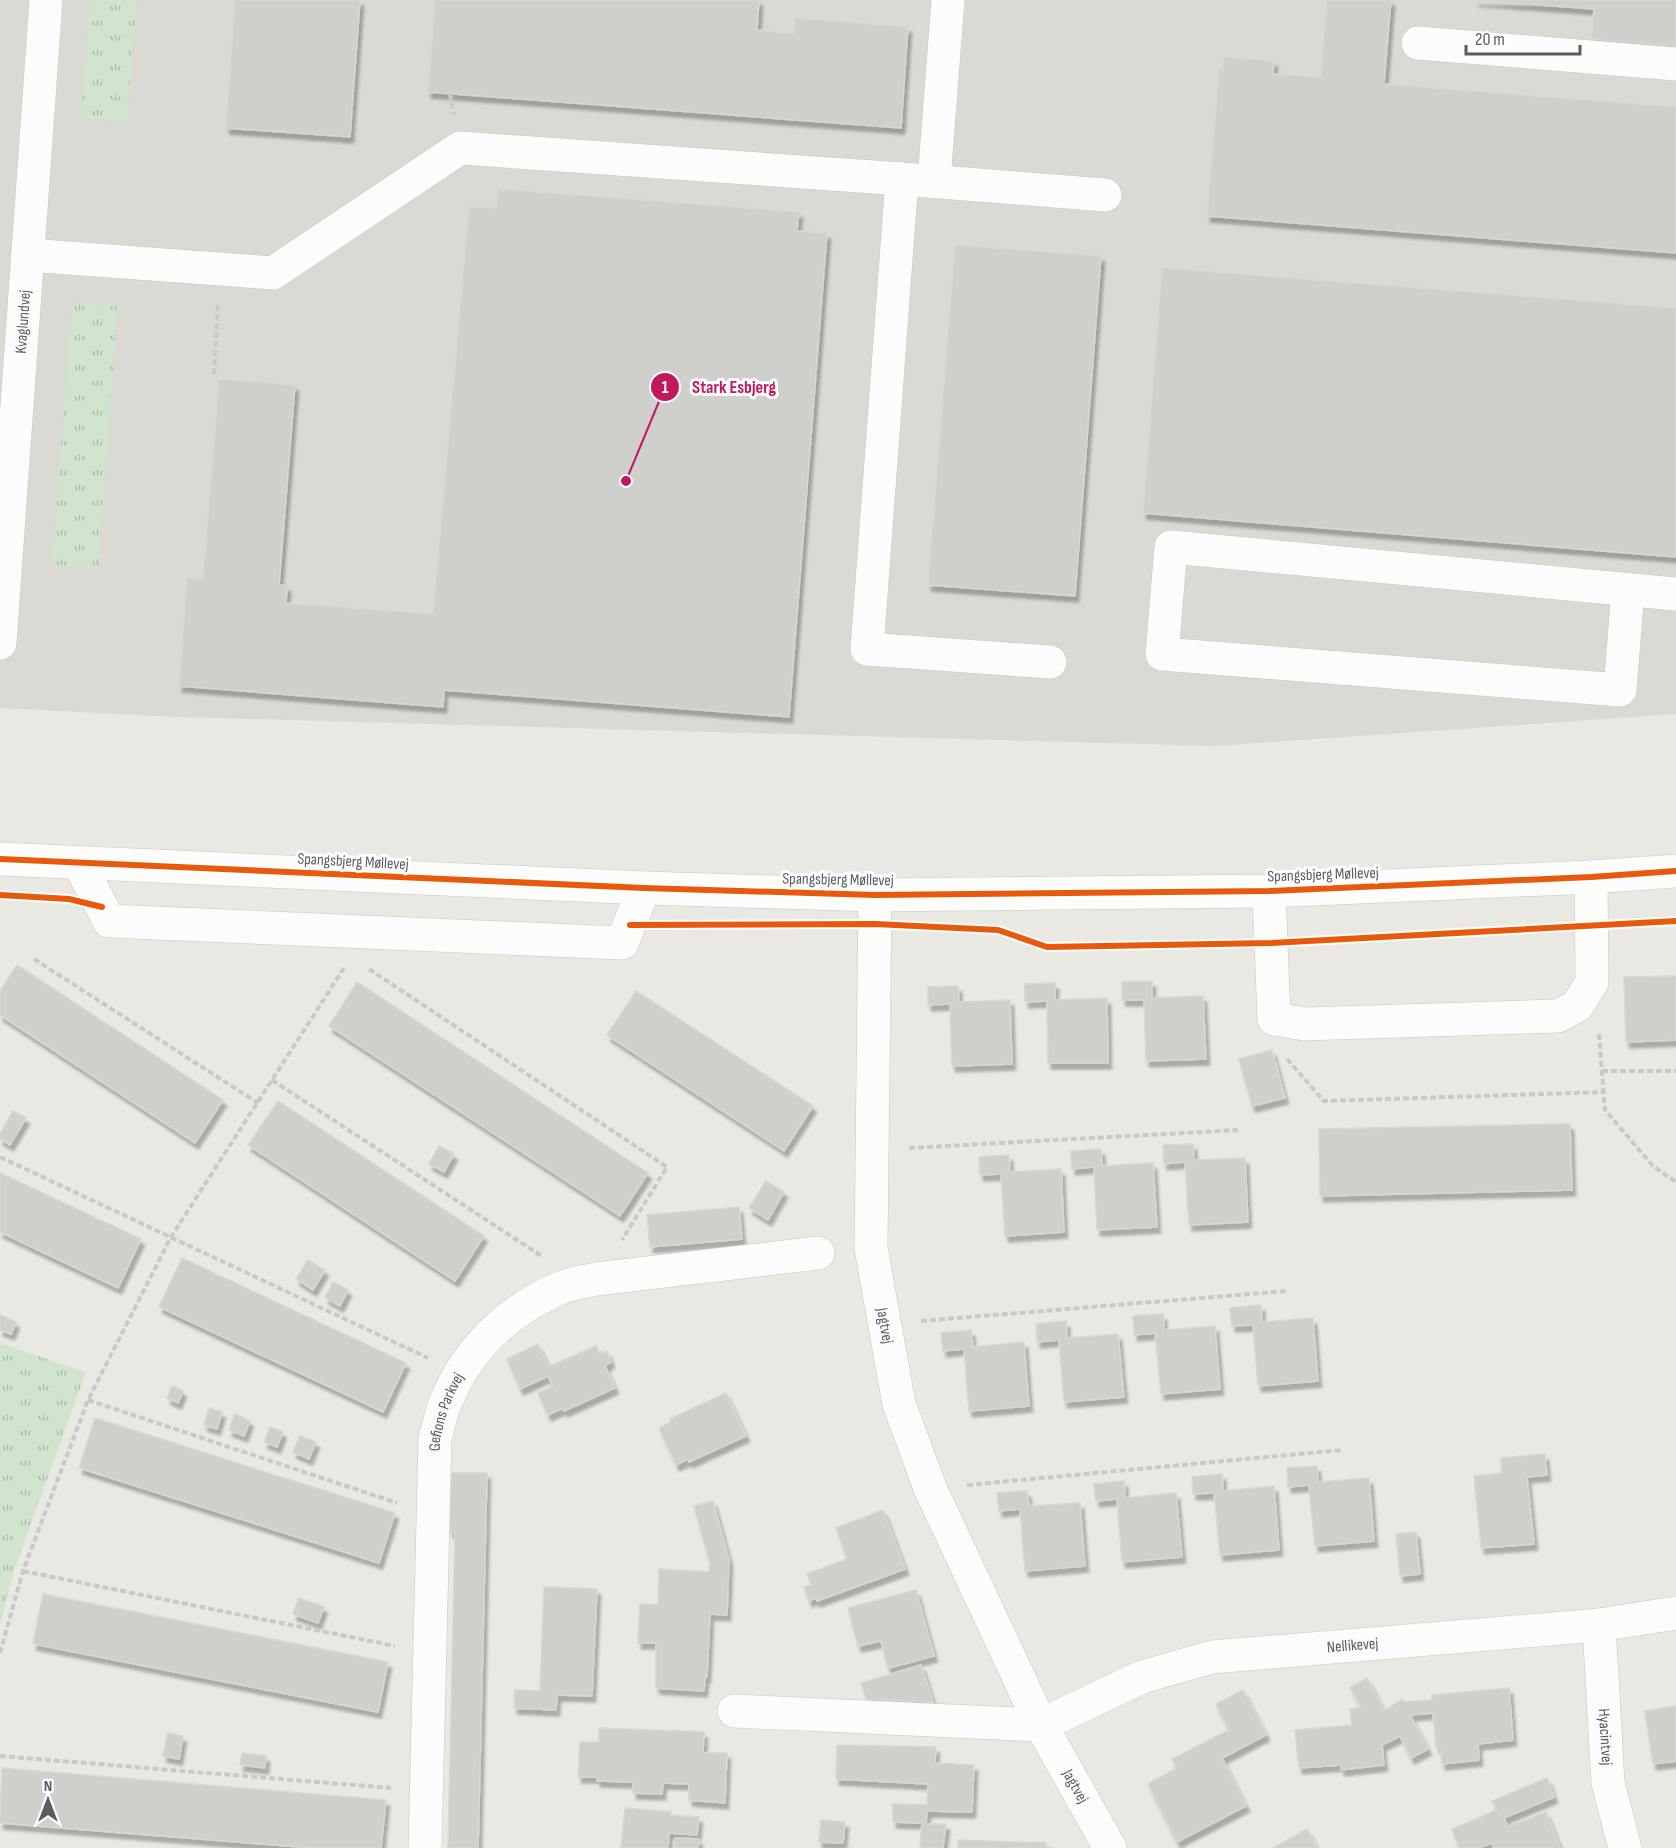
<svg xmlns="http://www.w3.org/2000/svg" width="1676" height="1848" font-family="'Sofia Sans Condensed',sans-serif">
	<defs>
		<pattern id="grass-tufts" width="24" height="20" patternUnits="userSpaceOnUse" patternTransform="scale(1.5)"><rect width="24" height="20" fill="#d1e5ce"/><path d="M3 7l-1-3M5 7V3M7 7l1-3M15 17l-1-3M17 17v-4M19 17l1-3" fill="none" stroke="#adbdab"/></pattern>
		<filter id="shadow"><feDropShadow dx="3.5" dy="6" stdDeviation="1.5" flood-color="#0004"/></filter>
	</defs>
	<rect width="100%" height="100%" fill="#e9e8e3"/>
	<polygon fill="#dad9d4" points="0,0 1676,0 1676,714 1214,746 180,717 0,708"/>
	<g fill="url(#grass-tufts)">
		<polygon points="90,0 137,0 127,122 81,119"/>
		<polygon points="72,303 118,306 98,568 52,565"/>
		<polygon points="0,1343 86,1372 14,1571 0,1624"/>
	</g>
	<g fill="#cfcfcc" stroke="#d8d6d2" stroke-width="1.5" filter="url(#shadow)">
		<polygon points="235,0 360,0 350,137 226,128"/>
		<polygon points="435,0 759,0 757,30 794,34 795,18 908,27 901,128 428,92"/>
		<polygon points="1327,0 1391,0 1384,84 1676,107 1676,253 1207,216 1219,69 1223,70 1224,57 1274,61 1273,74 1321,77"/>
		<polygon points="1474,0 1676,0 1676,46 1592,39 1594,9"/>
		<polygon points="498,189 799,212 797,231 827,233 789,717 444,690 443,707 179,686 187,578 203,579 219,379 295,385 279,585 287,586 286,603 433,614 469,207 497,208"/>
		<polygon points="955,245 1101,256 1075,596 928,585"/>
		<polygon points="1162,268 1676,308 1676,557 1143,513"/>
		<polygon points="17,965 223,1100 195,1143 0,1015 0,991"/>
		<polygon points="1676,976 1676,1040 1626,1042 1624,977"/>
		<polygon points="1152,981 1152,998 1203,996 1206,1059 1146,1061 1144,1000 1122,1000 1122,982"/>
		<polygon points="357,982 648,1173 620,1216 329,1026"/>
		<polygon points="1055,983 1055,1000 1107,998 1108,1063 1048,1063 1047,1001 1025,1002 1025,984"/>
		<polygon points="958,986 959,1002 1010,1000 1012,1064 952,1066 950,1004 928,1005 928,987"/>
		<polygon points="636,991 813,1106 784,1151 607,1035"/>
		<polygon points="1272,1050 1285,1098 1252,1106 1239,1059"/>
		<polygon points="278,1101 484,1236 455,1281 248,1145"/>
		<polygon points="13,1111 26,1118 10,1145 0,1139 0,1134"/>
		<polygon points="1570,1124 1572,1190 1320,1196 1319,1129"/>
		<polygon points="1193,1144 1194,1160 1245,1158 1248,1222 1189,1225 1185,1162 1164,1164 1163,1145"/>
		<polygon points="439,1146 454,1154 444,1172 429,1164"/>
		<polygon points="1101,1149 1102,1166 1153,1163 1157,1227 1097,1230 1094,1167 1072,1169 1071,1151"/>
		<polygon points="1009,1155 1010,1172 1061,1169 1064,1232 1005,1236 1001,1174 980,1175 979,1157"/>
		<polygon points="0,1173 141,1239 118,1288 0,1232"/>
		<polygon points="766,1181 784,1192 768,1220 749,1208"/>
		<polygon points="739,1207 742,1239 650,1247 647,1215"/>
		<polygon points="182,1258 406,1363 383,1412 159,1307"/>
		<polygon points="308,1260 325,1270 313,1290 296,1279"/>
		<polygon points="333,1282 348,1290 340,1306 325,1298"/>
		<polygon points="1261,1305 1262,1322 1313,1318 1318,1381 1258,1386 1253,1325 1232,1326 1230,1308"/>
		<polygon points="1163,1314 1164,1330 1215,1326 1220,1389 1161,1394 1155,1333 1134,1335 1133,1316"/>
		<polygon points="0,1315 16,1322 11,1334 0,1330"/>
		<polygon points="1066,1321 1067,1338 1118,1334 1124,1397 1064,1402 1059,1340 1037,1342 1036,1324"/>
		<polygon points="971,1330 973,1347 1024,1342 1029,1406 969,1411 964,1349 943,1351 941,1333"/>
		<polygon points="538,1344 548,1367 596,1346 600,1354 607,1351 611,1362 605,1366 615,1388 564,1411 563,1408 548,1415 538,1393 553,1386 548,1376 520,1389 507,1359"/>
		<polygon points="172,1386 183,1391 178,1403 167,1398"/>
		<polygon points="726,1393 746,1436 689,1462 688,1459 676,1465 659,1428 671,1422 670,1419"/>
		<polygon points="209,1408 222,1412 217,1429 204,1425"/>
		<polygon points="235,1414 250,1421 244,1436 229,1430"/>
		<polygon points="95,1418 395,1513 379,1563 79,1468"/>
		<polygon points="270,1427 283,1432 277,1447 264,1442"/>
		<polygon points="300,1436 316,1442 309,1459 293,1452"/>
		<polygon points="1545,1454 1547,1475 1527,1477 1534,1544 1481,1548 1474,1476 1502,1473 1501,1458"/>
		<polygon points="1317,1466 1318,1482 1369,1478 1374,1541 1315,1546 1309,1485 1288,1487 1287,1468"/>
		<polygon points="451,1473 487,1473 478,1848 448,1848 455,1532 450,1532"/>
		<polygon points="1222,1474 1223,1491 1274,1486 1279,1550 1220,1555 1214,1493 1193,1494 1192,1477"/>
		<polygon points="1124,1481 1125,1498 1176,1493 1182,1557 1122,1562 1117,1499 1096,1501 1094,1484"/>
		<polygon points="1027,1491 1029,1506 1080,1503 1085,1566 1025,1571 1020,1509 999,1511 997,1493"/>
		<polygon points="713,1501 729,1560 727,1615 710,1614 707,1677 705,1677 704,1691 656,1688 656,1643 638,1643 640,1604 658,1605 659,1569 709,1572 710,1564 694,1506"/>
		<polygon points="883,1510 905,1569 817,1601 816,1598 809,1601 804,1587 811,1585 807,1574 847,1559 836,1528"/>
		<polygon points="1416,1532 1420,1574 1400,1576 1396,1534"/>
		<polygon points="544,1587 597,1589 592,1696 557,1695 556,1710 514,1708 515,1690 540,1691"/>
		<polygon points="916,1590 934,1656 888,1668 881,1641 858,1646 848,1608"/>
		<polygon points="43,1594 388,1662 378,1712 33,1644"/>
		<polygon points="299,1598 324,1607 318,1623 293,1614"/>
		<polygon points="921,1665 933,1702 866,1699 861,1683"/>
		<polygon points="1367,1678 1384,1711 1402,1699 1404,1702 1432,1700 1432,1695 1509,1688 1513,1740 1478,1744 1479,1760 1442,1764 1440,1747 1436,1747 1433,1713 1410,1715 1428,1749 1411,1758 1400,1736 1382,1745 1384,1765 1341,1770 1341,1765 1299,1768 1295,1730 1352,1725 1350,1709 1361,1707 1350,1687"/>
		<polygon points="1243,1690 1266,1735 1222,1758 1246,1806 1177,1842 1148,1784 1177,1768 1172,1759 1229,1730 1216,1704"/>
		<polygon points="1676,1706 1676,1761 1653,1764 1645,1711"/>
		<polygon points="599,1728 704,1732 703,1753 727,1753 725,1803 689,1800 689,1784 663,1783 662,1794 633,1793 633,1782 597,1781 597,1777 578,1777 580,1742 599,1742"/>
		<polygon points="168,1733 183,1736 179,1759 163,1756"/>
		<polygon points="837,1745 936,1747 935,1763 974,1765 972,1812 927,1811 926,1824 946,1824 943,1848 920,1848 922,1823 893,1822 893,1804 927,1805 928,1784 836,1779"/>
		<polygon points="242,1753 266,1756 265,1768 240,1765"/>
		<polygon points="2,1768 386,1800 381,1848 312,1848 0,1823"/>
		<polygon points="1547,1778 1554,1797 1504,1818 1508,1827 1546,1812 1560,1848 1494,1848 1492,1843 1478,1848 1459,1848 1452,1829 1497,1810 1492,1801"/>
		<polygon points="625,1808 671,1812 670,1815 699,1817 697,1835 669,1833 668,1848 621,1848"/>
		<polygon points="821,1820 845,1822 843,1843 819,1842"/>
		<polygon points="1307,1829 1317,1848 1273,1848"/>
		<polygon points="675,1838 699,1839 698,1848 674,1848"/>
		<polygon points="958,1840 1046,1843 1046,1848 958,1848"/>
	</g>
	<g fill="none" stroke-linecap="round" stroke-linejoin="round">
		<defs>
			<g id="minor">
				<polyline points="1418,43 1676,64"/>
				<polyline points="902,179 867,649 1050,662"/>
				<polyline points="934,181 948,0"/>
				<polyline points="28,255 273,273 460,148 902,179 1105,195"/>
				<polyline points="1628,590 1620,690 1162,654 1171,547 1676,594"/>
				<path id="s1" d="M0 643 46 0"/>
				<polyline points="0,859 644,888 875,895 1269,891 1591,877 1676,871"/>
				<polyline points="79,863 109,921 622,943 644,888"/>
				<polyline points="1269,891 1274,1019 1305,1024 1558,1016 1577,1006 1592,982 1591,877"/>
				<path id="s2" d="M875 895 871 1248 899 1404 930 1488 1041 1725 1110 1848"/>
				<path id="s3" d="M1599 1625 1608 1783 1625 1848"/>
				<path id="s4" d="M734 1711 1041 1725 1142 1677 1212 1657 1599 1625 1676 1613"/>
				<path id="s5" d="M425 1848 435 1439C439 1426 441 1411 447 1399 469 1347 509 1310 560 1288 571 1283 584 1282 596 1279L818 1253"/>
			</g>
		</defs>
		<use href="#minor" stroke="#c6c6c5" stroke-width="34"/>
		<g stroke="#c6cbc9" stroke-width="4" stroke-dasharray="6 3" stroke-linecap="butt">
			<polyline points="450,94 454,115"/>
			<polyline points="214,374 218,303"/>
			<polyline points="34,959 258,1103"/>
			<polyline points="369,969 667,1167 622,1240"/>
			<polyline points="1599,1034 1605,1110 1653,1166 1676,1182"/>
			<polyline points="1287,1059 1324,1101 1604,1092"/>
			<polyline points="1602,1071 1676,1071"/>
			<polyline points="272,1080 543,1257"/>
			<polyline points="909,1148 1238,1130"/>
			<polyline points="0,1157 428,1358"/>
			<polyline points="921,1321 1287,1291"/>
			<polyline points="88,1400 397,1503"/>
			<polyline points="967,1485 1342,1450"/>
			<polyline points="23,1571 395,1646"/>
			<polyline points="0,1653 23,1571 88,1400 171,1237 344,968"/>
			<polyline points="0,1756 391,1788"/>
		</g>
		<use href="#minor" stroke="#fcfcfb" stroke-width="33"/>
		<defs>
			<g id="cycleway">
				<polyline points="0,859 644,888 875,895 1269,891 1591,877 1676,871"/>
				<polyline points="0,895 69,899 102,907"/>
				<polyline points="630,925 875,924 998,930 1047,947 1271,943 1676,921"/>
			</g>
		</defs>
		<use href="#cycleway" stroke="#fff" stroke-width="10"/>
		<use href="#cycleway" stroke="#e8590c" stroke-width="6"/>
	</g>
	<g text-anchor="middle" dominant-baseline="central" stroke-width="6" stroke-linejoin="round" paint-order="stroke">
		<g font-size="16" fill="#595d61" stroke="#fff">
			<text stroke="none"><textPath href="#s1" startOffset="322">Kvaglundvej</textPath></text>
			<text transform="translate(353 862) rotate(3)">Spangsbjerg Møllevej</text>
			<text transform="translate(1323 875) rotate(-2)">Spangsbjerg Møllevej</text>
			<text transform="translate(838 880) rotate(1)">Spangsbjerg Møllevej</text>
			<text stroke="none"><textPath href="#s2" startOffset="432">Jagtvej</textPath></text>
			<text stroke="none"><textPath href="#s5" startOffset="438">Gefions Parkvej</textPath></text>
			<text stroke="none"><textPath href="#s4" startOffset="633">Nellikevej</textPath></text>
			<text stroke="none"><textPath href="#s3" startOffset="112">Hyacintvej</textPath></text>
			<text stroke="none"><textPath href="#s2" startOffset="933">Jagtvej</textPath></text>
		</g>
	</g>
	<path fill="none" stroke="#c2185b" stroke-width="2" d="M626 481L665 387"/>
	<g fill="#c2185b" stroke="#fff" stroke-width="2">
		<circle cx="626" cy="481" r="6"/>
		<circle cx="665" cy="387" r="15"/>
	</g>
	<g font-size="18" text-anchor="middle" font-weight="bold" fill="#fff">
		<text x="665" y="393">1</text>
	</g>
	<g font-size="18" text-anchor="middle" font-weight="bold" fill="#c2185b" stroke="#fff" stroke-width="6" stroke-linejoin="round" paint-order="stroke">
		<text x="734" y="393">Stark Esbjerg</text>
	</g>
	<g transform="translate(48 1800)" stroke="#ffffff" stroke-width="4.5" paint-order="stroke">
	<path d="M0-4.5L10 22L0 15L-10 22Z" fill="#595d61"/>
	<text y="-9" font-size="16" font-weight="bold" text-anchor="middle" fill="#595d61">N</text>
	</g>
	<path d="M1466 45v9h114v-9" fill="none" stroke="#595d61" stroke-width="3"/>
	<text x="1475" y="45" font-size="18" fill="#595d61" stroke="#ffffff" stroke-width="4.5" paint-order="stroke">20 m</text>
</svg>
